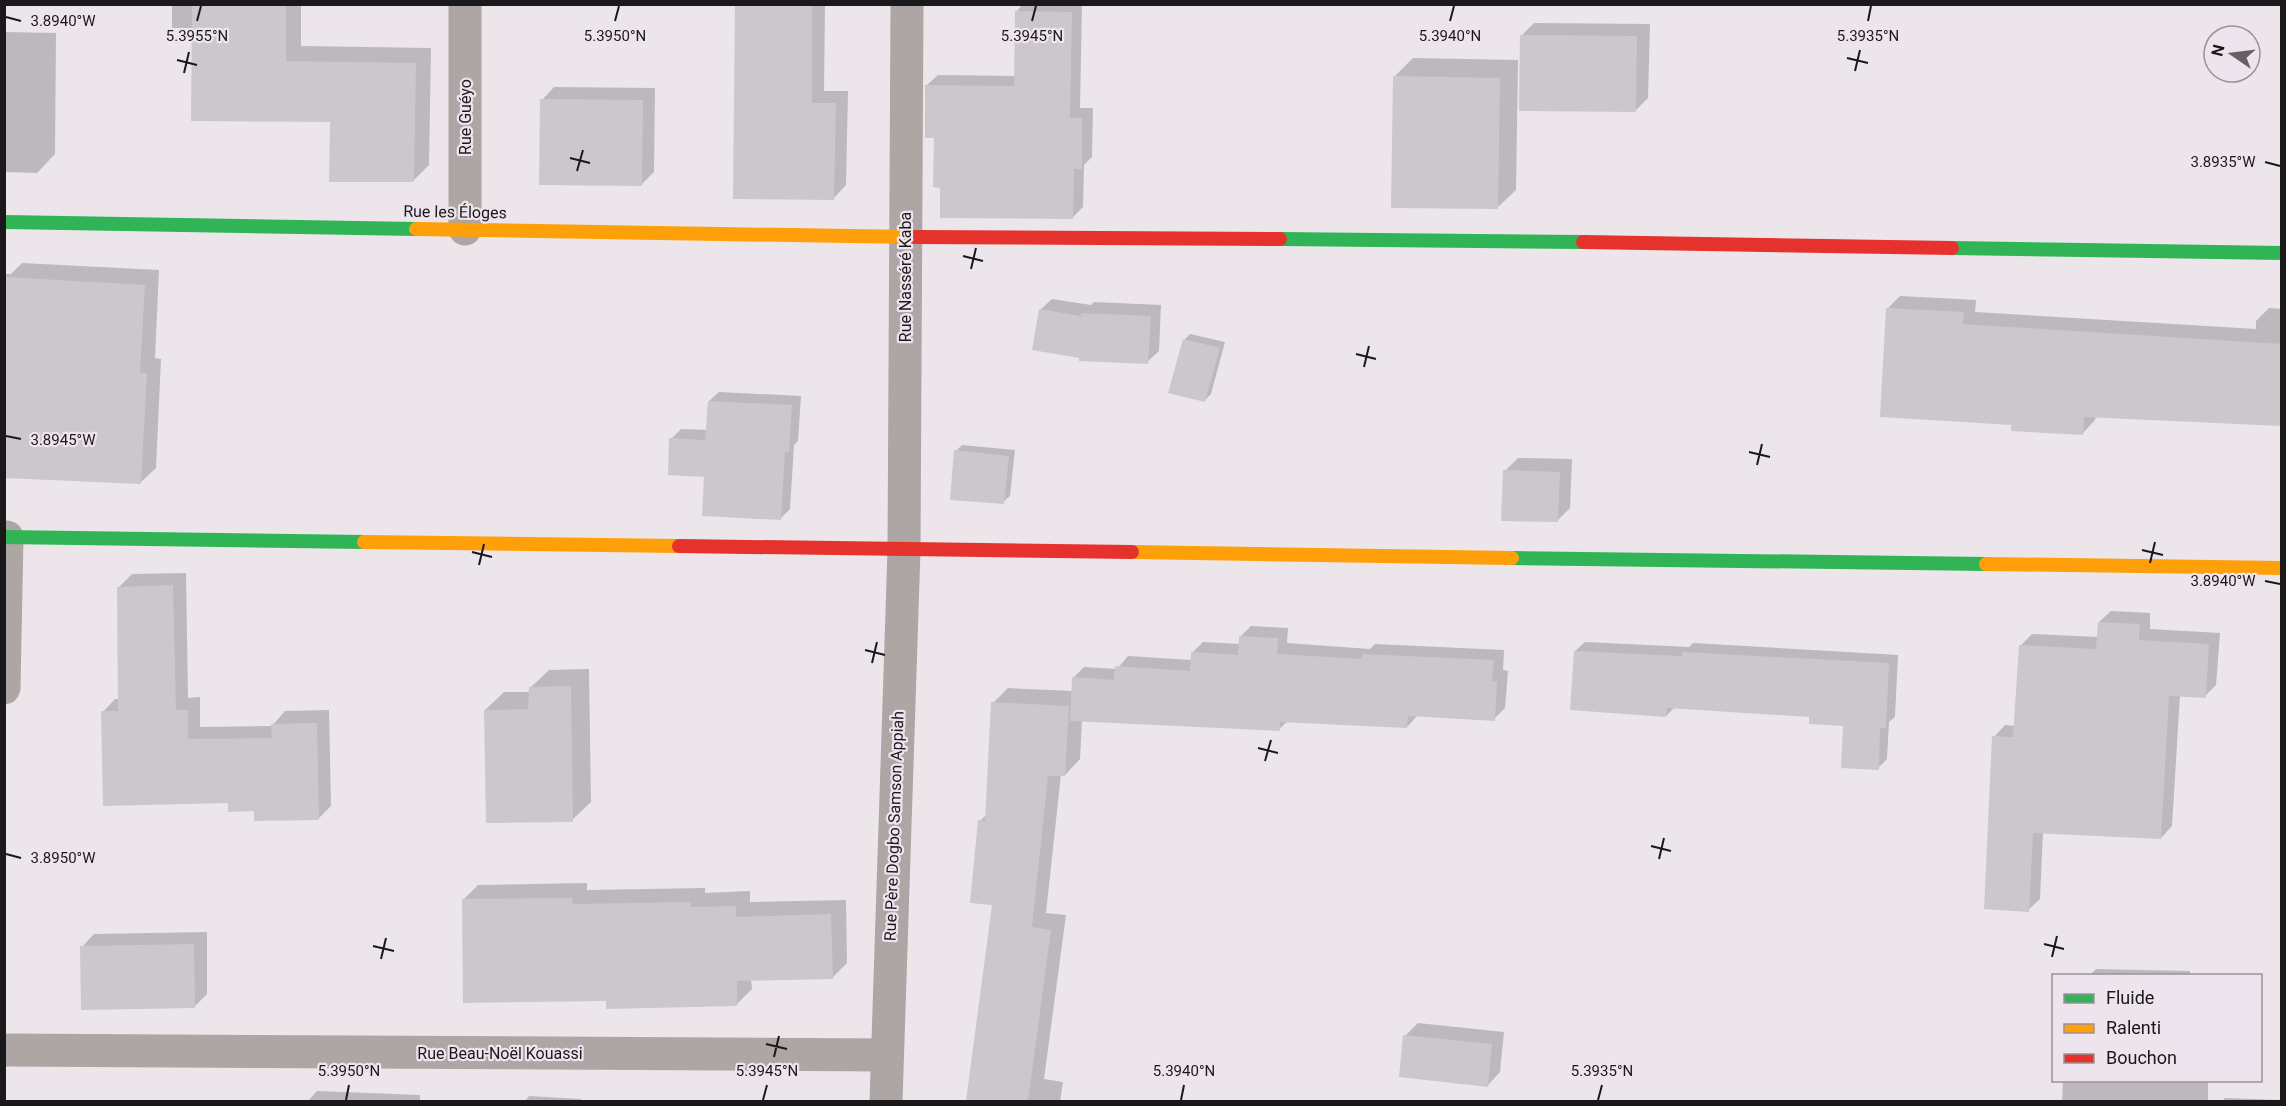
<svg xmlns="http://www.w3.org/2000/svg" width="2286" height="1106" font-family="Roboto,sans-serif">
	<rect width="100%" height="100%" fill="#ece6eb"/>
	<g fill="#0003">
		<polygon points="172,4 301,4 301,46 431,48 429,165 414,180 332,120 193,28 172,28"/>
		<polygon points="737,4 825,4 824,91 848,91 846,185 834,198"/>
		<polygon points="1023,4 1082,4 1080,108 1093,108 1092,157 1084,165 1083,207 1072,218 941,186 927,85 938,75 1016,76 1016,12"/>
		<polygon points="1534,23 1650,24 1648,98 1635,111 1521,36"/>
		<polygon points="4,32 56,33 55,154 37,173 4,172"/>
		<polygon points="1413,58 1518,60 1516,190 1497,208 1394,77"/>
		<polygon points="554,87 655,88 654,172 642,184 542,100"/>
		<polygon points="22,263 159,270 155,358 161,359 156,468 140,483 4,476 4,274 11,274"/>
		<polygon points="1900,296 1976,300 1975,312 2256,329 2256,321 2269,308 2282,309 2282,424 2096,416 2095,420 2083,433 2013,424 1888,308"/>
		<polygon points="1052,299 1091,305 1094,302 1161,305 1159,351 1147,362 1040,310"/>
		<polygon points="1190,334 1225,342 1211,394 1205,400 1184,340"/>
		<polygon points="719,392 801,396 798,441 794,445 790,509 780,519 706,476 671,439 681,429 708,430 709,401"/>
		<polygon points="962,445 1015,450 1010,496 1003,502 956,451"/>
		<polygon points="1518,458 1572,459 1570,508 1557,521 1505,471"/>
		<polygon points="186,573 188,698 200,697 200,727 272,726 285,711 329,710 331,806 318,819 256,809 229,801 103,712 115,699 120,699 119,587 132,574"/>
		<polygon points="2111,611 2150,613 2150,629 2220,633 2216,685 2205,696 2180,695 2172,826 2161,838 2043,832 2040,899 2028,910 1994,737 2005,725 2015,726 2021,645 2032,634 2098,637 2099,622"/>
		<polygon points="1251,626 1288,628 1287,643 1370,649 1375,644 1504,650 1503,670 1508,671 1505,708 1494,719 1418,715 1407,727 1288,721 1279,729 1082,720 1080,759 1065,775 1061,774 1046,913 1066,915 1044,1079 1063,1082 1060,1102 969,1102 994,904 980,821 987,814 993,703 1008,688 1072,691 1073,678 1084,667 1117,669 1128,656 1192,660 1192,653 1203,642 1240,644 1240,637"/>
		<polygon points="1585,642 1689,647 1693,643 1898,655 1895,717 1889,722 1887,759 1878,768 1844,724 1811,715 1675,707 1666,716 1575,651"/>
		<polygon points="589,669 591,802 572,820 485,710 504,692 530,692 530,688 549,670"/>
		<polygon points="587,883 587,890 705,888 705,893 750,891 750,902 846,900 847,963 832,978 751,979 752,989 737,1004 607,1000 463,900 478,885"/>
		<polygon points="207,932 207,994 194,1007 82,947 94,934"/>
		<polygon points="2096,969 2190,971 2190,976 2089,976"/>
		<polygon points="1418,1023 1504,1032 1500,1072 1488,1085 1405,1036"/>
		<polygon points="2063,1080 2208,1080 2208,1099 2205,1102 2062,1102"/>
		<polygon points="317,1091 420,1095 420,1102 307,1102"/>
		<polygon points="529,1096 581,1099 581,1102 524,1102"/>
		<polygon points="2225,1098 2282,1100 2282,1102 2221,1102"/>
	</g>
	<g fill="#ccc7cb">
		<polygon points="192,4 286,4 286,61 416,63 414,182 329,182 330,122 191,121"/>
		<polygon points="735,4 812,4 812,103 836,103 834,200 733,199"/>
		<polygon points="1015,11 1072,12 1070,118 1082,118 1082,169 1074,169 1073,219 940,218 940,188 933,187 934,138 925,138 925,85 1014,86"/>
		<polygon points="1520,35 1637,36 1636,112 1519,111"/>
		<polygon points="1393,76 1500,78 1498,209 1391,208"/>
		<polygon points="540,99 643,100 642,186 539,185"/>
		<polygon points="6,277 145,285 140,373 147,373 141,484 4,478"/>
		<polygon points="1886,308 1964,312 1963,324 2282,344 2282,426 2084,417 2083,435 2011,431 2011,425 1880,417"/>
		<polygon points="1039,309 1081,316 1081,313 1151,316 1148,364 1079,361 1079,358 1032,350"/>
		<polygon points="1183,339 1220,348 1205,402 1168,393"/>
		<polygon points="708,401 792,405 789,452 785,452 781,520 702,516 704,477 668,475 669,438 705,440"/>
		<polygon points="954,450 1009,456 1004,504 950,500"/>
		<polygon points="1503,470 1560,472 1558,522 1501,521"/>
		<polygon points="173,585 176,710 188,710 188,739 272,738 271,724 317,723 319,820 254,821 254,811 228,812 228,803 103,806 101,711 118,711 117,587"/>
		<polygon points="2098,622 2140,624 2139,640 2209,644 2206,698 2169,696 2161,839 2033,833 2029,912 1984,909 1992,736 2013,737 2019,645 2096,649"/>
		<polygon points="1239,636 1278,638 1277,654 1362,659 1362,654 1494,660 1492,681 1497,681 1495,721 1408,716 1407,728 1280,722 1280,731 1070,721 1072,677 1114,680 1115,666 1190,671 1191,652 1238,655"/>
		<polygon points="1574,651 1682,656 1682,652 1889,663 1886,728 1880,728 1879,770 1841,768 1843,726 1809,724 1809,717 1667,708 1666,717 1570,710"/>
		<polygon points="571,686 573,822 486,823 484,710 528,709 529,687"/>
		<polygon points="991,702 1069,706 1065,776 1048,776 1032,927 1051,930 1028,1101 966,1101 992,905 970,903 978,820 985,821"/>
		<polygon points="572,898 573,904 691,902 691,907 736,906 736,917 831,914 833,979 737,981 737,1006 606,1009 606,1001 463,1003 462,899"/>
		<polygon points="194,944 195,1008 81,1010 80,946"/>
		<polygon points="1403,1035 1492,1044 1488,1087 1399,1077"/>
	</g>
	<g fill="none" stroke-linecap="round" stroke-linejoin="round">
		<g stroke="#ada6a5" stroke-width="33">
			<polyline points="465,4 465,229"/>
			<polyline points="4,688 7,537"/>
			<polyline points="4,1050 887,1055"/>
			<polyline points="886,1102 904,550 907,4"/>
		</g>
		<g stroke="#30b455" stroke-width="14">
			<polyline points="4,222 416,229"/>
			<polyline points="1280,239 1583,242"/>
			<polyline points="1952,248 2282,253"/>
			<polyline points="4,537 364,542"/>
			<polyline points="1512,558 1986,564"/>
		</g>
		<g stroke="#ff9f0a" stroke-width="14">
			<polyline points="416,229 910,237"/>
			<polyline points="364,542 679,546"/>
			<polyline points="1132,552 1512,558"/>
			<polyline points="1986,564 2282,568"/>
		</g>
		<g stroke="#e5322d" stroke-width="14">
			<polyline points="910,237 1280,239"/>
			<polyline points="1583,242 1952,248"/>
			<polyline points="679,546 1132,552"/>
		</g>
	</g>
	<path fill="none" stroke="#1b181b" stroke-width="2" d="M6 17 21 21M197 21 201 6M615 21 619 6M1032 21 1036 6M1450 21 1454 6M1868 21 1871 6M1847 58 1868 63M177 60 197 65M1855 71 1860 50M184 73 189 52M570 158 590 163M2265 162 2280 166M577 171 583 150M963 256 983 261M971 269 976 248M1356 354 1376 359M1364 367 1369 346M6 436 21 439M1749 452 1770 457M1757 465 1762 444M2142 550 2163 555M472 552 492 557M2150 563 2155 542M479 565 484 544M2265 581 2280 584M865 650 885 655M872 663 877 642M1258 748 1278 753M1265 761 1271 740M1651 846 1671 851M6 854 21 858M1659 859 1664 838M2044 944 2064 949M373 946 394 951M2052 957 2057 936M381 959 386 938M766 1044 787 1049M774 1057 779 1036M346 1100 349 1085M763 1100 767 1085M1181 1100 1184 1085M1598 1100 1602 1085"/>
	<g text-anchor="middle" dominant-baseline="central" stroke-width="4.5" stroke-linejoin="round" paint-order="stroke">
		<g font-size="16" fill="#1b181b" stroke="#eee4ed">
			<text transform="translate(465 117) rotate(-90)">Rue Guéyo</text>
			<text transform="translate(455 212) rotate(1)">Rue les Éloges</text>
			<text transform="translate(905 277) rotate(-90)">Rue Nasséré Kaba</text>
			<text transform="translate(894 826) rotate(-88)">Rue Père Dogbo Samson Appiah</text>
			<text x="500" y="1053">Rue Beau-Noël Kouassi</text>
		</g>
	</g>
	<g font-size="15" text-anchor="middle" fill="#1b181b" stroke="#eee4ed" stroke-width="4.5" stroke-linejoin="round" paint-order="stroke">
		<text x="63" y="26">3.8940°W</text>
		<text x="197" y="41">5.3955°N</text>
		<text x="615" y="41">5.3950°N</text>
		<text x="1032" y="41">5.3945°N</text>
		<text x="1450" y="41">5.3940°N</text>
		<text x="1868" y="41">5.3935°N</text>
		<text x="2223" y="167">3.8935°W</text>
		<text x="63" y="445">3.8945°W</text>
		<text x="2223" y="586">3.8940°W</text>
		<text x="63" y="863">3.8950°W</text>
		<text x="349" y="1076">5.3950°N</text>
		<text x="767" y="1076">5.3945°N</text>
		<text x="1184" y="1076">5.3940°N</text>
		<text x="1602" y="1076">5.3935°N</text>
	</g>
	<rect width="2286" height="1106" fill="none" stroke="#1b181b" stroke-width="12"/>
	<rect x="2052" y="974" width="210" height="108" fill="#eee4ed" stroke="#9a9299" stroke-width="1.5"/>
	<rect x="2064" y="994" width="30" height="9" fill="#30b455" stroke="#9a9299" stroke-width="1.5"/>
	<text x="2106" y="1004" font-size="18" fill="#1b181b">Fluide</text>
	<rect x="2064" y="1024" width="30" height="9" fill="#ff9f0a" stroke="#9a9299" stroke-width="1.5"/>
	<text x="2106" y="1034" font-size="18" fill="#1b181b">Ralenti</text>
	<rect x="2064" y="1054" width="30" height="9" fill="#e5322d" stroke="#9a9299" stroke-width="1.5"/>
	<text x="2106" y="1064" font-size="18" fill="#1b181b">Bouchon</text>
	<g transform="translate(2232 54) rotate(284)"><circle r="28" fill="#eee4ed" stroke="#9a9299" stroke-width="1.5"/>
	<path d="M0-4.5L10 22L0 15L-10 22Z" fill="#646064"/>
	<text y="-9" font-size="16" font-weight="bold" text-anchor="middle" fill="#1b181b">N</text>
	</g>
</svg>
